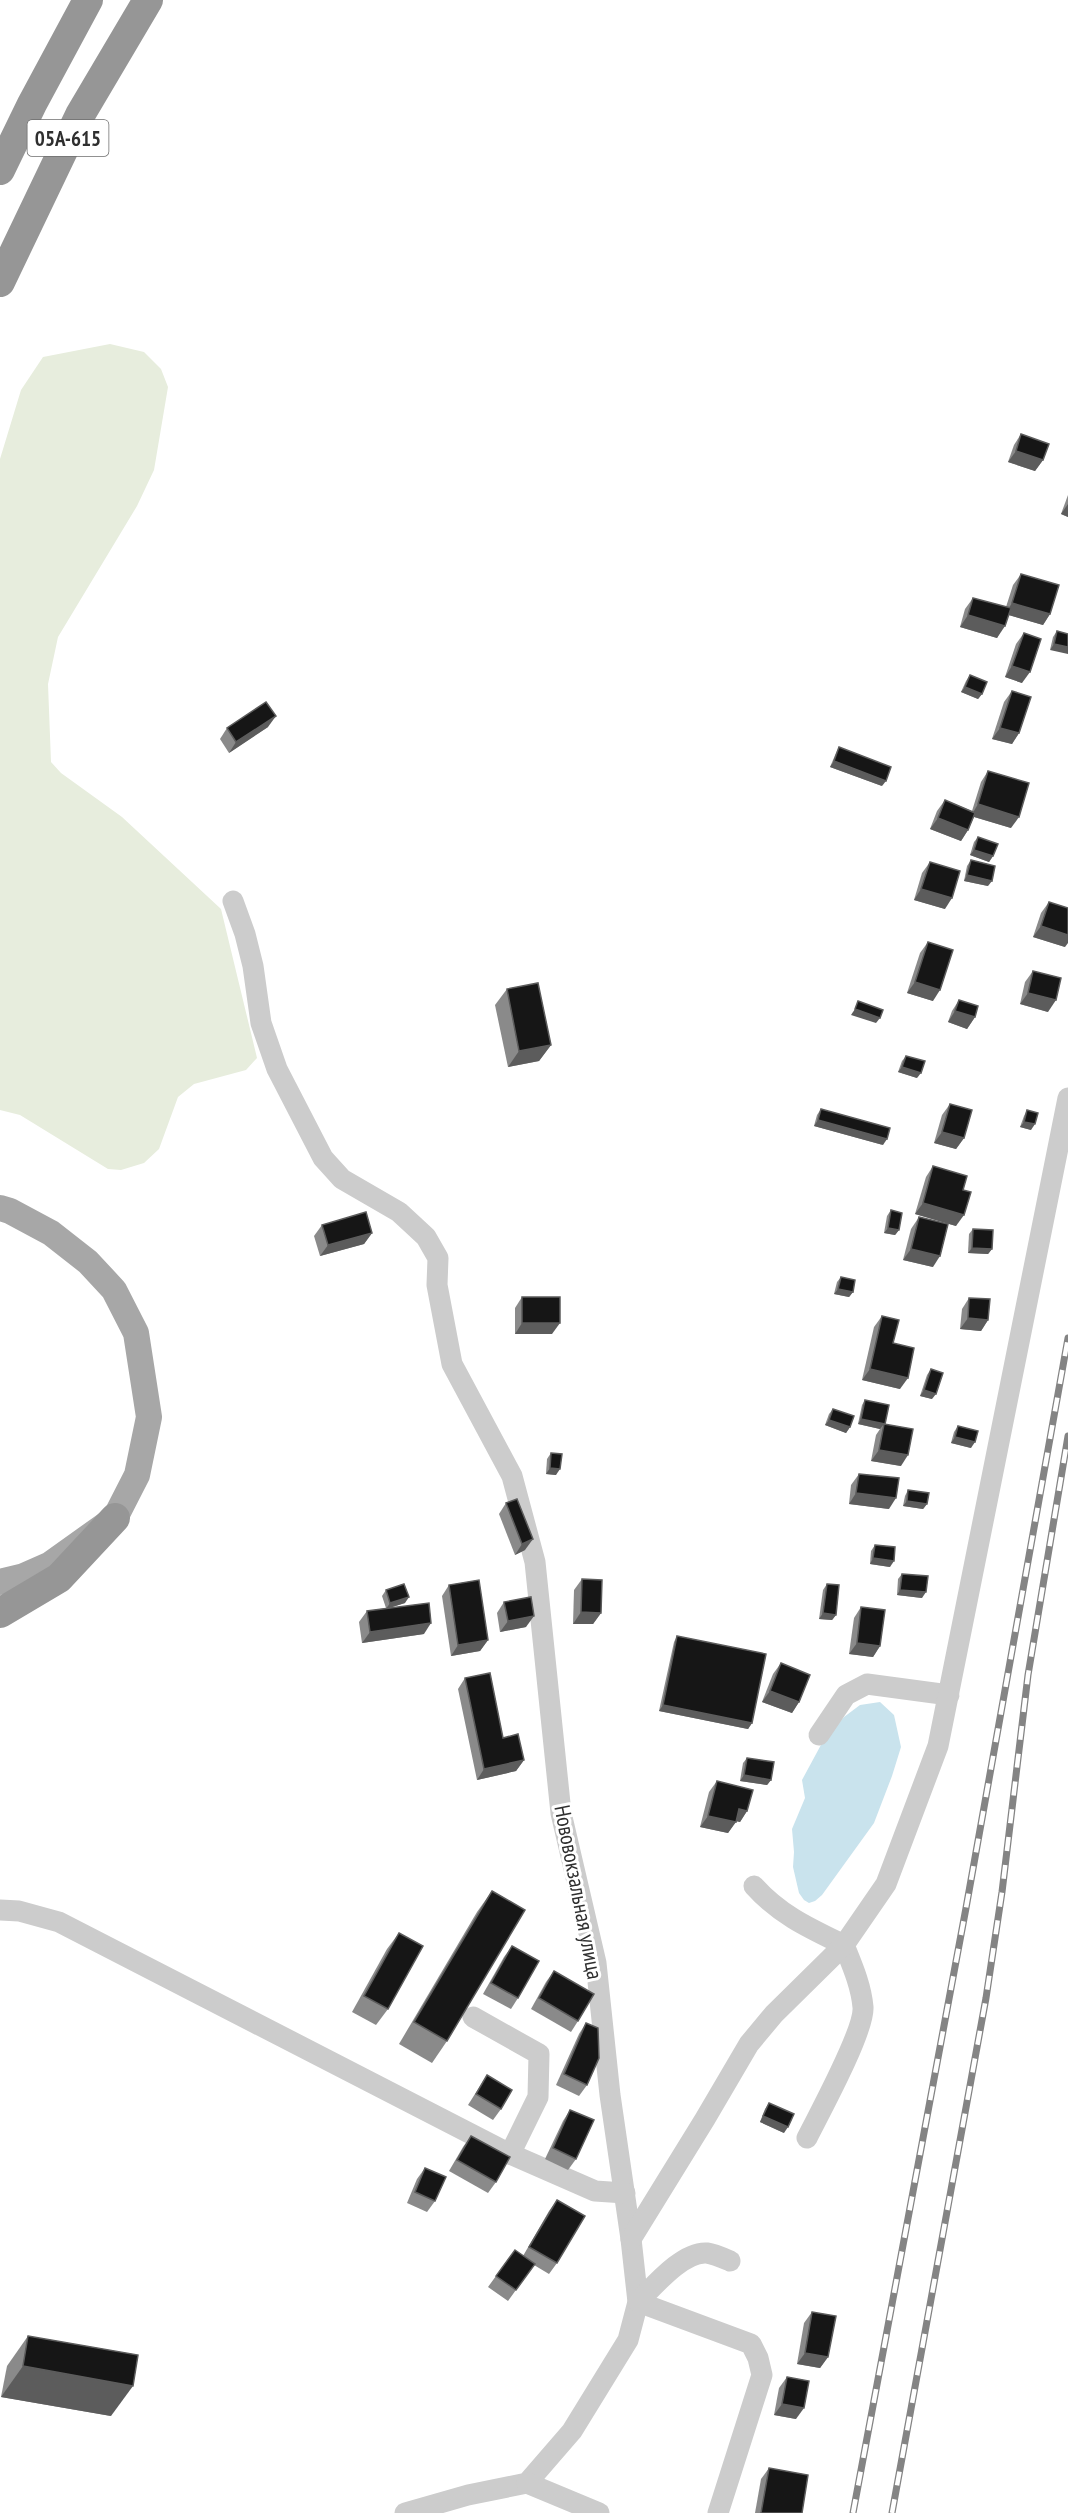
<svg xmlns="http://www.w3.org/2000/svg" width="1068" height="2513" font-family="'PT Sans Narrow',sans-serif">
	<rect width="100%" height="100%" fill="#fff"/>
	<polygon fill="#e7eddd" points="110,344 144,352 161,369 168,387 154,470 137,506 58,637 48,684 51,762 61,773 122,817 221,909 257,1058 246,1070 194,1084 178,1097 159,1149 144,1163 121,1170 108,1169 20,1115 0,1110 0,459 21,390 43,357"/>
	<polygon fill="#c9e3ed" points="880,1702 894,1715 901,1747 892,1776 874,1823 822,1895 815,1901 809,1903 804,1900 799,1893 793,1867 794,1852 792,1829 805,1798 802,1780 822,1743 844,1717 860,1705"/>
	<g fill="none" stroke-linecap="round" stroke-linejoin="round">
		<g stroke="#ccc" stroke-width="21">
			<polyline points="233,901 245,934 253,966 261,1023 277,1069 323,1158 342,1179 399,1212 412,1224 426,1237 438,1258 437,1285 452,1364 512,1476 535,1562 561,1813 596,1963 610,2095 631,2239 638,2302 628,2340 572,2431 527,2483 468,2495 405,2513"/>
			<polyline points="819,1735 846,1695 867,1684 949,1695"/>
			<path d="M754 1886C780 1915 809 1928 844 1945 852 1965 861 1985 863 2007 865 2030 819 2114 807 2138"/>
			<polyline points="0,1910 19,1911 59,1922 510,2154 595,2191 625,2193"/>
			<polyline points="473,2017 539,2054 538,2097 510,2154"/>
			<polyline points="631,2239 705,2119 749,2044 774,2014 844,1945 886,1884 938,1746 1068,1098"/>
			<polyline points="527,2483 599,2513"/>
			<path d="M718 2513 762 2375 758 2358 751 2344 638 2302C654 2286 683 2251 707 2253 714 2254 723 2258 730 2261"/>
		</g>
		<polyline stroke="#a7a7a7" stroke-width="26" points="0,1208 10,1211 51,1233 88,1262 114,1290 136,1333 149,1417 137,1475 115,1518 49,1565 24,1576 0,1582"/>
		<g stroke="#969696" stroke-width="30">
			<polyline points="0,170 32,104 88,0"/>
			<polyline points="0,282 80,115 148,0"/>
			<polyline points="0,1613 59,1578 115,1518"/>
		</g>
		<defs>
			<g id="rail">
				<polyline points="853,2513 966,1908 1068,1338"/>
				<polyline points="892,2513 986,1998 1002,1892 1028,1675 1068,1436"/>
			</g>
		</defs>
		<use href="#rail" stroke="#848484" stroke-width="7"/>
		<use href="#rail" stroke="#fff" stroke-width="4.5" stroke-dasharray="14" stroke-linecap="butt"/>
	</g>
	<g fill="#8a8a8a">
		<polygon points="1021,434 1043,460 1035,471 1008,462 1014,445"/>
		<polygon points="1068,495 1068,517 1061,514"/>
		<polygon points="1021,574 1050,614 1043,625 1009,615 997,638 960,627 965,609 973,598 1006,607 1013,585"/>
		<polygon points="1057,631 1068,634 1050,650 1053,637"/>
		<polygon points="1024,633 1022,683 1005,677 1016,644"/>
		<polygon points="970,675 982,694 978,699 961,692 966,681"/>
		<polygon points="1012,691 1019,733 1012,744 992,739 1004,702"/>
		<polygon points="268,727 229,753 220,739 227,728"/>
		<polygon points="839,747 882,786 830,767 836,753"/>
		<polygon points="988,771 1011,828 974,817 968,830 961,841 930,829 937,811 945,800 972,811 981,782"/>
		<polygon points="978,837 993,856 989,862 970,855 974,842"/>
		<polygon points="971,860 988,886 964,881 967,866"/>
		<polygon points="930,862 945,909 914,900 922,873"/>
		<polygon points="1049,902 1065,947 1033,937 1041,913"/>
		<polygon points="928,942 933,1001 907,993 920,953"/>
		<polygon points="1033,971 1048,1012 1020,1004 1025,982"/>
		<polygon points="507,989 551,1045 539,1061 508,1067 495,1005"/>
		<polygon points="959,1000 975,1017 967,1029 948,1022 952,1011"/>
		<polygon points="906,1056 917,1078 898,1072 902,1061"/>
		<polygon points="950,1104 964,1138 956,1149 934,1143 942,1115"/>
		<polygon points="821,1109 883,1145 814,1126 817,1115"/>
		<polygon points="1027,1110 1031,1130 1020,1127 1024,1116"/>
		<polygon points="933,1166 963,1190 956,1226 915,1214 926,1177"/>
		<polygon points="891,1210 899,1230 895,1235 884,1233 887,1216"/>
		<polygon points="919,1217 933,1267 903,1260 911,1229"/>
		<polygon points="322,1225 372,1233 364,1244 320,1256 314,1236"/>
		<polygon points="973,1229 992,1249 988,1254 968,1253 969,1234"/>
		<polygon points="841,1277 853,1292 849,1297 834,1294 837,1282"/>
		<polygon points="522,1297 552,1334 515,1334 515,1308"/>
		<polygon points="969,1298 988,1320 981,1331 960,1329 962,1309"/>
		<polygon points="882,1316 893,1343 900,1389 862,1380 874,1327"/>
		<polygon points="931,1369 932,1399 920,1396 927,1375"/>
		<polygon points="865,1400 885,1424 901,1466 871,1461 876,1435 880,1429 858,1424 862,1405"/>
		<polygon points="833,1409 850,1427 846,1433 825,1425 829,1414"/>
		<polygon points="958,1426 971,1448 951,1443 954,1432"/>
		<polygon points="551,1453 556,1475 546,1474 547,1459"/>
		<polygon points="859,1474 889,1509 849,1504 851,1485"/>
		<polygon points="908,1490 927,1504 923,1509 903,1506 905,1496"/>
		<polygon points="506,1503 525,1550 515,1555 499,1514"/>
		<polygon points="875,1545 890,1567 870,1564 871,1551"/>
		<polygon points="902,1574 922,1598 897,1595 898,1579"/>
		<polygon points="582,1579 601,1613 593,1624 573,1624 574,1590"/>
		<polygon points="827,1584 836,1615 832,1620 819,1619 823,1590"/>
		<polygon points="449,1585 488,1640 480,1651 451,1656 442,1596"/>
		<polygon points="386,1590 405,1603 389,1608 424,1634 362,1643 359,1622 367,1611 386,1608 382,1596"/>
		<polygon points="504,1602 526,1627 500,1632 497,1613"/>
		<polygon points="861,1607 880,1646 873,1657 849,1654 854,1618"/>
		<polygon points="677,1636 752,1723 748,1729 659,1711 674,1642"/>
		<polygon points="781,1663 799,1702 792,1713 762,1702 773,1674"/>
		<polygon points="465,1678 503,1738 524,1760 516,1771 477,1780 458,1689"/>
		<polygon points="747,1758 771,1780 767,1785 740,1781 743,1763"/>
		<polygon points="717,1781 747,1811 740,1822 736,1821 728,1833 700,1827 709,1792"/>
		<polygon points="492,1891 447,2041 432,2063 399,2044 477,1912"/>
		<polygon points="399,1933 388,2009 376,2025 352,2012 387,1949"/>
		<polygon points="512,1946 518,1998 511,2009 483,1994 504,1957"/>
		<polygon points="554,1971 578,2021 571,2032 531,2009 546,1982"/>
		<polygon points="586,2023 587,2085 579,2096 556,2085 579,2034"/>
		<polygon points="487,2075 501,2109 493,2120 468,2105"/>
		<polygon points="769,2103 784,2133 760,2122 765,2109"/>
		<polygon points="570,2110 576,2159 568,2170 545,2159 563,2121"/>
		<polygon points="471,2136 496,2182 488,2193 449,2171 463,2147"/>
		<polygon points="425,2168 435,2201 427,2212 407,2203 417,2179"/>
		<polygon points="557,2200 557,2263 549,2274 534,2265 508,2301 488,2287 515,2250 523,2256 549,2211"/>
		<polygon points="812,2312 828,2357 820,2368 797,2364 804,2323"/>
		<polygon points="28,2336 111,2416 1,2397 7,2366"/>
		<polygon points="787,2377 796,2419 774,2415 779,2388"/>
		<polygon points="769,2468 802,2513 755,2513 761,2479"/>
	</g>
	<g fill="#5c5c5c">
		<polygon points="1016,451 1043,460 1035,471 1008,462"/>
		<polygon points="1068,504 1068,517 1061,514"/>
		<polygon points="1012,603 1050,614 1043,625 1005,614"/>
		<polygon points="968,615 1005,626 997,638 960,627"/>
		<polygon points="1054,644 1068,647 1068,654 1050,650"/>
		<polygon points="1012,666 1030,672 1022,683 1005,677"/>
		<polygon points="965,687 982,694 978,699 961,692"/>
		<polygon points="276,716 268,727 229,753 236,742"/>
		<polygon points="1000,728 1019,733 1012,744 992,739"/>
		<polygon points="834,761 886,781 882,786 830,767"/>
		<polygon points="978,804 1019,817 1011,828 971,816"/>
		<polygon points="938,818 968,830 961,841 930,829"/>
		<polygon points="974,850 993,856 989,862 970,855"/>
		<polygon points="967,875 992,881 988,886 964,881"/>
		<polygon points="921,889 952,898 945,909 914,900"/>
		<polygon points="1041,926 1068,935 1068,943 1065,947 1033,937"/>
		<polygon points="915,982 940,990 933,1001 907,993"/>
		<polygon points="1028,993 1056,1000 1048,1012 1020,1004"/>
		<polygon points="855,1009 880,1018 876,1023 851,1015"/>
		<polygon points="955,1011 975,1017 967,1029 948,1022"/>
		<polygon points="551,1045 539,1061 508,1067 519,1051"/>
		<polygon points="902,1067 921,1073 917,1078 898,1072"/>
		<polygon points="818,1120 887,1139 883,1145 814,1126"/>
		<polygon points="1024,1122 1035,1124 1031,1130 1020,1127"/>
		<polygon points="942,1132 964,1138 956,1149 934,1143"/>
		<polygon points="923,1203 964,1215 956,1226 915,1214"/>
		<polygon points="888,1228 899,1230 895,1235 884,1233"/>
		<polygon points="372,1233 364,1244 320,1256 328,1245"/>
		<polygon points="972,1248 992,1249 988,1254 968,1253"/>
		<polygon points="911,1249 940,1256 933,1267 903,1260"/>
		<polygon points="838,1289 853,1292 849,1297 834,1294"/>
		<polygon points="968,1318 988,1320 981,1331 960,1329"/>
		<polygon points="522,1323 560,1323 552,1334 515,1334"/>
		<polygon points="870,1369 908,1378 900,1389 862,1380"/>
		<polygon points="924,1390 936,1394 932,1399 920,1396"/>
		<polygon points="861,1419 884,1424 880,1429 858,1424"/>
		<polygon points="829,1420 850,1427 846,1433 825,1425"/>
		<polygon points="955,1437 975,1442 971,1448 951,1443"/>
		<polygon points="879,1450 908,1455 901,1466 871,1461"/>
		<polygon points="550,1468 560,1469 556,1475 546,1474"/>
		<polygon points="856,1493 896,1498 889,1509 849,1504"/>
		<polygon points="907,1501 927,1504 923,1509 903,1506"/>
		<polygon points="533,1539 525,1550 515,1555 522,1544"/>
		<polygon points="873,1558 894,1561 890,1567 870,1564"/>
		<polygon points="900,1590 926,1592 922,1598 897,1595"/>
		<polygon points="409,1597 405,1603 386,1609 390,1603"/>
		<polygon points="581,1612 601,1613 593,1624 573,1624"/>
		<polygon points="823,1613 836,1615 832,1620 819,1619"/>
		<polygon points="534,1616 526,1627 500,1632 508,1621"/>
		<polygon points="431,1623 424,1634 362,1643 370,1632"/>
		<polygon points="488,1640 480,1651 451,1656 458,1645"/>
		<polygon points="857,1643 880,1646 873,1657 849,1654"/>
		<polygon points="770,1691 799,1702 792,1713 762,1702"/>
		<polygon points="663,1705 752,1723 748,1729 659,1711"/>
		<polygon points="524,1760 516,1771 477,1780 484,1769"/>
		<polygon points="744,1775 771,1780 767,1785 740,1781"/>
		<polygon points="739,1809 747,1811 740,1822 731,1820"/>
		<polygon points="708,1816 736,1822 728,1833 700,1827"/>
		<polygon points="763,2116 788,2127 784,2133 760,2122"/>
		<polygon points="805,2353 828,2357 820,2368 797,2364"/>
		<polygon points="23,2366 133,2386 111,2416 1,2397"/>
		<polygon points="782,2404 804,2408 796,2419 774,2415"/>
	</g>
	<g fill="#161616" stroke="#5c5c5c" stroke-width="1.5">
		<polygon points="1021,434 1049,444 1043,460 1016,451"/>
		<polygon points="1021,574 1059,585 1050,614 1012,603"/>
		<polygon points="973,598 1011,608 1005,626 968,615"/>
		<polygon points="1057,631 1068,634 1068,647 1054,644"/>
		<polygon points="1024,633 1041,639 1030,672 1012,666"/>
		<polygon points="970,675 987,682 982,694 965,687"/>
		<polygon points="1012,691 1031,697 1019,733 1000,728"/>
		<polygon points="266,702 276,716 236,742 227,728"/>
		<polygon points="839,747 891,767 886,781 834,761"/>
		<polygon points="988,771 1029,783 1019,817 978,804"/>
		<polygon points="945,800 975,813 968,830 938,818"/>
		<polygon points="978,837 998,844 993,856 974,850"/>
		<polygon points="971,860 995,866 992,881 967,875"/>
		<polygon points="930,862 960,871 952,898 921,889"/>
		<polygon points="1049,902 1068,908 1068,935 1041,926"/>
		<polygon points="928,942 953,950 940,990 915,982"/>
		<polygon points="1033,971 1061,978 1056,1000 1028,993"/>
		<polygon points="538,983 551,1045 519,1051 507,989"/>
		<polygon points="959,1000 978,1006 975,1017 955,1011"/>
		<polygon points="858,1001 883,1010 880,1018 855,1009"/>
		<polygon points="906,1056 925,1061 921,1073 902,1067"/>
		<polygon points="950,1104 972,1110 964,1138 942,1132"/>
		<polygon points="821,1109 890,1128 887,1139 818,1120"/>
		<polygon points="1027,1110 1038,1113 1035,1124 1024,1122"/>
		<polygon points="933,1166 967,1176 963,1190 971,1192 964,1215 923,1203"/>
		<polygon points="891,1210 902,1213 899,1230 888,1228"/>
		<polygon points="366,1212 372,1233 328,1245 322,1225"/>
		<polygon points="919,1217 948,1224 940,1256 911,1249"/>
		<polygon points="973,1229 993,1230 992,1249 972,1248"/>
		<polygon points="841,1277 855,1280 853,1292 838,1289"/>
		<rect x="522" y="1297" width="38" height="26"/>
		<polygon points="969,1298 990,1299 988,1320 968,1318"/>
		<polygon points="882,1316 899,1320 893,1343 914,1348 908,1378 870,1369"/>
		<polygon points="931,1369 943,1373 936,1394 924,1390"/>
		<polygon points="865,1400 889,1405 885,1424 861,1419"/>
		<polygon points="833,1409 854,1416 850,1427 829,1420"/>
		<polygon points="884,1424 913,1429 908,1455 879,1450"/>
		<polygon points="958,1426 978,1431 975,1442 955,1437"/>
		<polygon points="551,1453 562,1454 560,1469 550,1468"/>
		<polygon points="859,1474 899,1478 896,1498 856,1493"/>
		<polygon points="908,1490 929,1493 927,1504 907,1501"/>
		<polygon points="517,1499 533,1539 522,1544 506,1503"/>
		<polygon points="875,1545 895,1547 894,1561 873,1558"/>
		<polygon points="902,1574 928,1576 926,1592 900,1590"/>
		<polygon points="582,1579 602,1580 601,1613 581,1612"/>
		<polygon points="479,1580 488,1640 458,1645 449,1585"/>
		<polygon points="404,1584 409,1597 390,1603 386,1590"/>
		<polygon points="827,1584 839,1585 836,1615 823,1613"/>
		<polygon points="531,1597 534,1616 508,1621 504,1602"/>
		<polygon points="429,1603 431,1623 370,1632 367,1611"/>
		<polygon points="861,1607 885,1610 880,1646 857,1643"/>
		<polygon points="677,1636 766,1654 752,1723 663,1705"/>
		<polygon points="781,1663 810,1675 799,1702 770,1691"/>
		<polygon points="490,1673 503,1738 518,1734 524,1760 484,1769 465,1678"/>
		<polygon points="747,1758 774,1762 771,1780 744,1775"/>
		<polygon points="717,1781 753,1790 747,1811 739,1809 736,1822 708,1816"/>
		<polygon points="492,1891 525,1910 447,2041 414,2022"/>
		<polygon points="399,1933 423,1946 388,2009 364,1996"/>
		<polygon points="512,1946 539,1961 518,1998 491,1983"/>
		<polygon points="554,1971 594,1994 578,2021 539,1998"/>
		<polygon points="586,2023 598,2028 599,2058 587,2085 564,2074"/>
		<polygon points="487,2075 512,2090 501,2109 476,2094"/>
		<polygon points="769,2103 794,2114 788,2127 763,2116"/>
		<polygon points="570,2110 594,2120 576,2159 553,2148"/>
		<polygon points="471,2136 510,2157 496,2182 457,2160"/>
		<polygon points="425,2168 446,2177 435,2201 415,2192"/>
		<polygon points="557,2200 585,2216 557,2263 529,2247"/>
		<polygon points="515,2250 535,2264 516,2290 496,2276"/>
		<polygon points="812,2312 836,2316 828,2357 805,2353"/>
		<polygon points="28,2336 138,2355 133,2386 23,2366"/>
		<polygon points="787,2377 809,2381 804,2408 782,2404"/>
		<polygon points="769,2468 808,2475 802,2513 761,2513"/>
	</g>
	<g text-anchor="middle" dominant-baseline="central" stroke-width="6" stroke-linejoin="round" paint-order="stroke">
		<rect fill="#fff" stroke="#6d6d6d" stroke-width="1.5" x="27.5" y="120" width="81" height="36" rx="4.5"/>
		<g font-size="21" font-weight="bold" fill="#2f2f2f">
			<text x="68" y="138">05А-615</text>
		</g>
		<g font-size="22" fill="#2f2f2f" stroke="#fff">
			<text transform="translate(579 1892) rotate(79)">Нововокзальная улица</text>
		</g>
	</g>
</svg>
